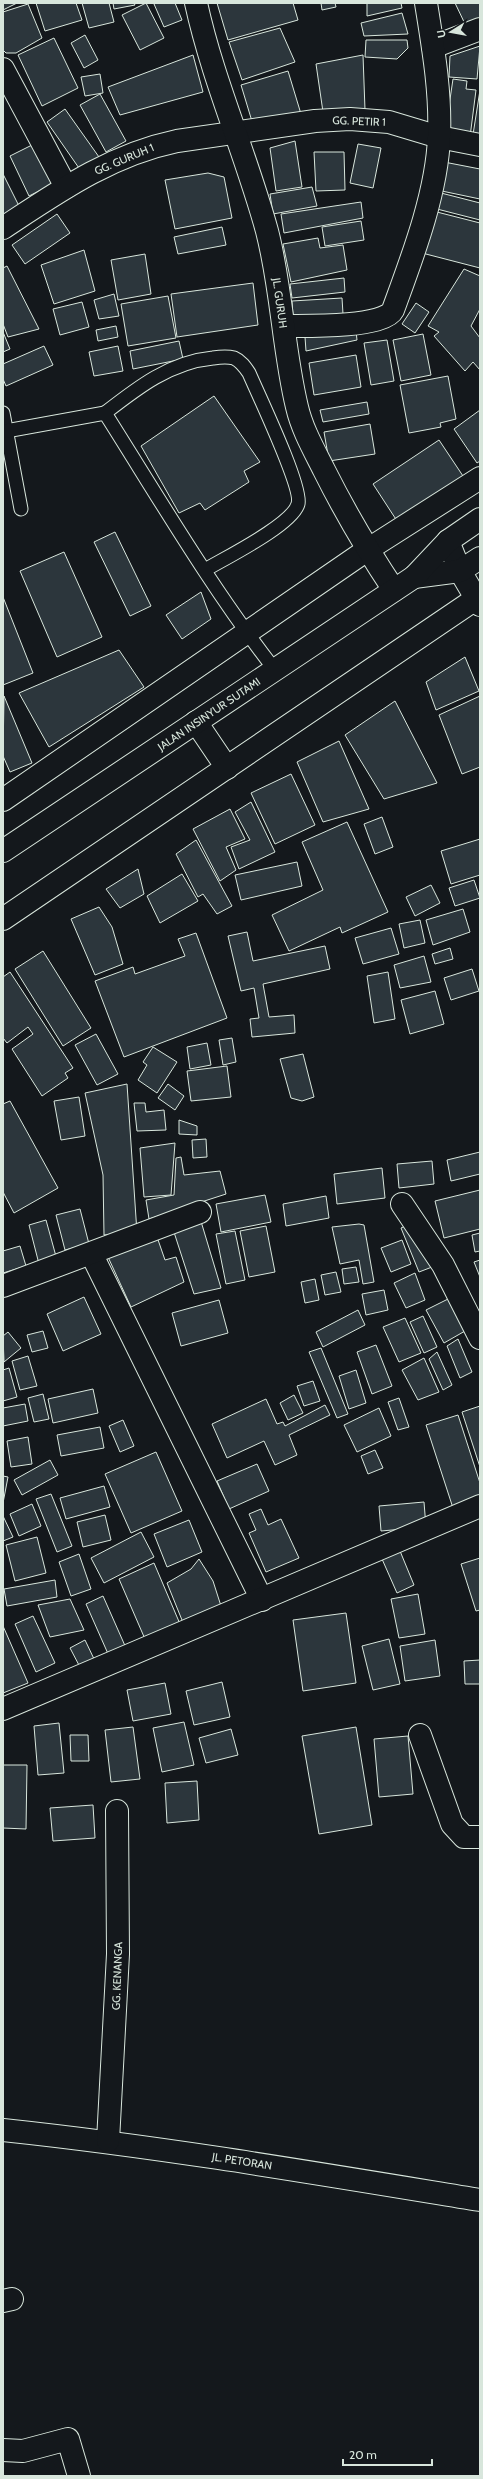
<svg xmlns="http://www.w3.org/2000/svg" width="483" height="2479" font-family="Cabin,sans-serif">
	<rect width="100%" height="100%" fill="#14181c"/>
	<g fill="#2c363c" stroke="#d8e6dc">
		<polygon points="3,3 17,3 3,10"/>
		<polygon points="36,3 76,3 82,20 45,31"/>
		<polygon points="82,3 109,3 114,22 89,28"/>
		<polygon points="113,3 134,3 135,5 114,9"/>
		<polygon points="146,3 164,38 140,50 122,15"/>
		<polygon points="157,3 175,3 182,20 164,27 154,4"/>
		<polygon points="217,3 293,3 298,20 228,40"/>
		<polygon points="321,3 335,3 336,7 322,10"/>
		<polygon points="367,3 401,3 402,8 367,16"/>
		<polygon points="455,3 480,3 480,19 466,26"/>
		<polygon points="28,4 42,38 16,53 6,53 3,50 3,12"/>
		<polygon points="402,13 408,34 364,36 361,23"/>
		<polygon points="280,28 295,62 242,80 229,42"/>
		<polygon points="85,35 98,60 84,68 71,43"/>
		<polygon points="54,38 78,88 42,106 18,55"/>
		<polygon points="366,40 407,40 408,48 397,59 365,57"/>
		<polygon points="480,46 477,79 449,77 450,56"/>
		<polygon points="193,55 203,92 120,115 108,87"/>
		<polygon points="363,55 365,110 323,112 316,64"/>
		<polygon points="288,71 301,114 254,128 241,85"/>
		<polygon points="100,74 103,93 85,96 81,77"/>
		<polygon points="453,79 467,81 466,89 476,90 470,137 445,133"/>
		<polygon points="480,90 480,142 472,141"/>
		<polygon points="100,94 126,141 106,152 80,105"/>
		<polygon points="65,109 99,157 81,171 47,122"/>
		<polygon points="295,141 302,187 276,191 270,148"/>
		<polygon points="36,143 55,183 29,196 10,156"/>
		<polygon points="358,144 381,148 373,188 350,183"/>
		<polygon points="314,152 344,152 345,190 316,191"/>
		<polygon points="444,162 480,169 480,199 437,190"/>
		<polygon points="208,173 224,177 232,218 175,229 165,180"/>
		<polygon points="3,174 20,208 3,217"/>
		<polygon points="312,187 317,206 273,214 270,194"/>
		<polygon points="441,193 480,203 480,220 437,209"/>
		<polygon points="361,202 363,218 284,233 281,214"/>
		<polygon points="433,211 480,223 480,268 422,253"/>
		<polygon points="57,214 70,233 25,264 12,245"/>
		<polygon points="361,221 364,240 325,246 322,227"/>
		<polygon points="222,227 226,245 178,254 174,237"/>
		<polygon points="318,238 320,248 343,245 347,270 291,282 283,244"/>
		<polygon points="84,250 95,291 54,304 41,265"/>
		<polygon points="145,254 151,294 118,300 111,260"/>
		<polygon points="7,266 39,329 8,337 3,324 3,268"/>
		<polygon points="464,269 480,276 480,309 471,326 480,338 480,370 473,362 465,371 434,336 439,332 428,326"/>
		<polygon points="344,278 345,292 292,298 290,284"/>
		<polygon points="253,283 258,325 177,337 171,294"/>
		<polygon points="114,294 119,316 99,319 94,300"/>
		<polygon points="168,296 176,338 128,346 121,304"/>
		<polygon points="342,298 343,314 293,317 292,301"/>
		<polygon points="82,302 89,327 60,335 53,309"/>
		<polygon points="416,303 429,312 415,333 402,324"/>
		<polygon points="116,326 118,337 98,341 96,330"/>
		<polygon points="356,331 357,340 306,351 305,337"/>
		<polygon points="3,332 10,349 3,352"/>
		<polygon points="423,334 431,375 401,381 393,340"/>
		<polygon points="387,340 394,381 371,385 364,343"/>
		<polygon points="179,341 183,359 133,369 130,351"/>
		<polygon points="44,346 53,365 6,386 3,379 3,364"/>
		<polygon points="118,346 123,371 94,376 89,352"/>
		<polygon points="356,355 361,387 314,395 309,363"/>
		<polygon points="448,376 456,419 440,423 441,427 409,433 400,385"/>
		<polygon points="214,396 260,462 244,471 249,482 205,510 200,503 179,513 141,446"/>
		<polygon points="367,402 369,414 323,422 320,410"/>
		<polygon points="480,410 480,461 477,463 454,429"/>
		<polygon points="370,424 375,454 329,461 324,432"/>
		<polygon points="439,440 465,479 399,524 373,484"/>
		<polygon points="115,532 151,606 130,616 94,542"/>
		<polygon points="64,552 102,637 57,657 20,571"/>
		<polygon points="201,592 211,619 182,639 166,615"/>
		<polygon points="3,597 33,673 3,685"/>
		<polygon points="119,650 144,687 49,747 19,693"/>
		<polygon points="465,657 479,691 436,710 426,682"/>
		<polygon points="4,696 32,763 10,772 3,756"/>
		<polygon points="480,696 480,767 462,774 439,715"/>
		<polygon points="395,701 437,783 384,799 345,735"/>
		<polygon points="339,741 369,809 323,822 297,762"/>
		<polygon points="291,774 315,825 275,844 251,793"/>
		<polygon points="251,802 275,852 239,869 231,847 250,840 235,812"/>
		<polygon points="230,809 245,839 226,847 236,870 220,881 193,829"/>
		<polygon points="382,817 393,847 375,854 364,824"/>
		<polygon points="347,822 388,912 342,933 340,927 289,951 272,915 323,890 302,842"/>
		<polygon points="480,839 480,875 451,884 441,851"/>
		<polygon points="196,840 232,906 217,914 203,894 198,897 176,854"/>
		<polygon points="297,862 302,886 241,900 235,875"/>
		<polygon points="138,869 144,894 120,908 106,889"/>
		<polygon points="182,874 198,901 160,923 147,896"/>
		<polygon points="474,880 480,898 455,906 449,888"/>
		<polygon points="431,885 440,903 415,916 406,897"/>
		<polygon points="99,907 112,927 123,964 95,975 71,919"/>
		<polygon points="463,909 470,932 433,945 426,920"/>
		<polygon points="420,920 425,943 404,948 399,924"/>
		<polygon points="391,928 399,954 363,964 355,938"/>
		<polygon points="247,932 253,961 325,946 330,969 263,984 269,1017 294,1015 295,1033 252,1037 250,1019 259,1018 254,988 241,991 228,936"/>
		<polygon points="196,933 227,1018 124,1057 95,981 133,967 135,974 185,956 178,939"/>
		<polygon points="450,948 453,959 435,964 432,954"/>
		<polygon points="43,951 91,1028 63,1046 15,969"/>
		<polygon points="424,956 431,982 400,988 394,965"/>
		<polygon points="472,969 479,991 451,1000 444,978"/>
		<polygon points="10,972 73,1068 65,1073 68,1078 42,1096 12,1049 33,1034 28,1027 7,1043 3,1038 3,977"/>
		<polygon points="388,972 395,1019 374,1023 367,976"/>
		<polygon points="435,991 444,1024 410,1034 401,1000"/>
		<polygon points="96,1034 118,1074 97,1085 75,1045"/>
		<polygon points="232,1038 236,1062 223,1065 219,1040"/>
		<polygon points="207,1043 211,1065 190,1069 187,1047"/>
		<polygon points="153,1047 177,1062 157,1093 138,1080 147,1065 143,1062"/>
		<polygon points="303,1054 314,1097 302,1101 291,1098 280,1059"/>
		<polygon points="227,1066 231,1097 191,1101 187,1071"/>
		<polygon points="127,1084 137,1233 104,1235 103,1175 85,1093"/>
		<polygon points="168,1084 184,1096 175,1110 158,1098"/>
		<polygon points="79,1097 85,1136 61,1140 54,1101"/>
		<polygon points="10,1101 58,1188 14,1213 3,1192 3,1104"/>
		<polygon points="134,1103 145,1103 146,1112 164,1110 166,1130 137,1131"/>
		<polygon points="179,1120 197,1126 197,1135 179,1134"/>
		<polygon points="206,1139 207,1157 193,1158 192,1140"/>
		<polygon points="175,1143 171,1195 144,1197 140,1148"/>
		<polygon points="480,1152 480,1174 451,1181 447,1160"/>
		<polygon points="181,1157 184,1175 220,1171 226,1194 149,1219 146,1200 174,1195 176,1158"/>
		<polygon points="432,1161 434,1184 399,1188 397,1164"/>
		<polygon points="382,1168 385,1198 337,1204 334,1174"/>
		<polygon points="480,1190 480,1229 444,1238 435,1201"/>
		<polygon points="265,1195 271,1222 221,1232 216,1204"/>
		<polygon points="326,1196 329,1218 286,1226 283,1204"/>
		<polygon points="80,1209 89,1244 65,1250 56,1215"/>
		<polygon points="200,1218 221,1288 194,1294 172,1226"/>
		<polygon points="46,1220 57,1260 39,1264 29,1225"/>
		<polygon points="414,1222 432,1267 419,1272 401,1228"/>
		<polygon points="359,1224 364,1225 374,1282 363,1284 359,1260 340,1264 332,1227"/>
		<polygon points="266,1226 275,1272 249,1277 240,1231"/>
		<polygon points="235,1231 245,1280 226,1284 216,1234"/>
		<polygon points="480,1233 480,1251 475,1252 472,1235"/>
		<polygon points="156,1234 165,1260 176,1257 184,1282 131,1307 108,1257"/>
		<polygon points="402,1240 411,1264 391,1272 381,1248"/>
		<polygon points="20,1246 26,1266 3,1273 3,1251"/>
		<polygon points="480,1260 480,1277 474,1262"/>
		<polygon points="356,1267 359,1282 344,1284 342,1269"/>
		<polygon points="336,1272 341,1292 325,1295 321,1275"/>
		<polygon points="415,1273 425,1300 406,1308 394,1283"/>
		<polygon points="315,1279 319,1300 305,1303 301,1282"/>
		<polygon points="384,1290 388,1310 366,1315 362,1294"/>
		<polygon points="84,1297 101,1334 63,1351 47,1314"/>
		<polygon points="448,1299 465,1331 444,1343 426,1310"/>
		<polygon points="219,1300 228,1333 181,1346 172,1313"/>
		<polygon points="358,1310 365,1325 323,1347 316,1332"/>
		<polygon points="423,1316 437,1347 424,1353 410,1322"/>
		<polygon points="405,1318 421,1353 399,1362 383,1327"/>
		<polygon points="43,1331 48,1348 32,1352 27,1335"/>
		<polygon points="8,1332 21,1348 4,1362 3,1336"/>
		<polygon points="458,1339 472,1372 460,1378 447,1346"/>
		<polygon points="376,1345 392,1386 372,1394 357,1352"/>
		<polygon points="321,1348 348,1414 337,1418 309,1352"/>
		<polygon points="437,1352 452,1385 443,1390 429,1359"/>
		<polygon points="28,1356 37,1386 20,1390 12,1361"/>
		<polygon points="424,1358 439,1392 418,1400 402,1370"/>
		<polygon points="9,1368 17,1397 3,1401 3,1370"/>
		<polygon points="356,1370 366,1403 349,1409 339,1376"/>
		<polygon points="313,1381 320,1401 304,1406 297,1386"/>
		<polygon points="93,1389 98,1413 53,1423 48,1399"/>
		<polygon points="43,1394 49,1419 34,1422 28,1398"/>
		<polygon points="294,1395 303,1413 288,1420 280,1403"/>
		<polygon points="399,1398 409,1427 398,1430 388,1402"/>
		<polygon points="266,1399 277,1424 283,1422 285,1426 325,1405 330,1415 289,1435 297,1455 275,1465 264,1441 227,1458 212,1424"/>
		<polygon points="25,1404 28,1421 3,1426 3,1408"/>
		<polygon points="480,1406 480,1467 462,1412"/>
		<polygon points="379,1408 391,1436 357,1452 344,1425"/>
		<polygon points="458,1415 480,1483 480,1499 453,1508 426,1425"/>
		<polygon points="123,1420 134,1446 120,1452 109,1426"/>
		<polygon points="100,1427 104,1448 61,1456 57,1435"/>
		<polygon points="28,1437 32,1464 11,1467 7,1441"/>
		<polygon points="375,1450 383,1468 368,1474 361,1456"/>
		<polygon points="156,1452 182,1511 131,1533 105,1474"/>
		<polygon points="50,1460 58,1475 22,1495 14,1480"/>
		<polygon points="257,1464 269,1491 229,1509 217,1481"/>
		<polygon points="3,1476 8,1477 3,1503"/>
		<polygon points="104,1486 110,1507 66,1519 60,1498"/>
		<polygon points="51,1494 72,1546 57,1552 36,1499"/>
		<polygon points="424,1502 426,1527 381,1531 379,1506"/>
		<polygon points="32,1504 41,1526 19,1536 10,1514"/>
		<polygon points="261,1509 268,1525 281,1519 299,1558 266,1572 249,1533 256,1530 249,1514"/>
		<polygon points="105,1515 111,1540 83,1547 77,1522"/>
		<polygon points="3,1516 13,1537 3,1541"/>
		<polygon points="189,1520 202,1552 167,1567 154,1534"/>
		<polygon points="141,1532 154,1557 104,1583 91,1558"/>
		<polygon points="37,1537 46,1573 15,1581 6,1545"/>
		<polygon points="400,1551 414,1585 397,1593 382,1559"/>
		<polygon points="79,1554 91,1589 71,1596 59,1562"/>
		<polygon points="480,1558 480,1610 476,1611 461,1564"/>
		<polygon points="199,1559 213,1581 221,1606 184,1625 167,1583 191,1569"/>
		<polygon points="154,1563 183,1631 148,1646 119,1579"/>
		<polygon points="55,1580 57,1597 7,1606 4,1589"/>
		<polygon points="418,1594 425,1634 399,1638 391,1599"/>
		<polygon points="103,1596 126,1648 109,1656 86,1604"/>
		<polygon points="70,1599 84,1630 50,1637 38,1605"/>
		<polygon points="346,1613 356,1683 303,1691 293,1620"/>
		<polygon points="33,1616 55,1663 36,1672 15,1624"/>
		<polygon points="3,1626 28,1683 3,1693"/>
		<polygon points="389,1639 400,1684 373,1690 362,1646"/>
		<polygon points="85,1640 95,1661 81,1669 70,1648"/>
		<polygon points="435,1640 440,1676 405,1681 400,1646"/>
		<polygon points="480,1660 480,1684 465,1684 464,1661"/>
		<polygon points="222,1682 230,1717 194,1725 186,1691"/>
		<polygon points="165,1683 171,1714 133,1721 127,1690"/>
		<polygon points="184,1722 194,1765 162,1772 153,1728"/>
		<polygon points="59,1723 64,1773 38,1775 34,1726"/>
		<polygon points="133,1727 140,1779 111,1782 105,1730"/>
		<polygon points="356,1727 372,1825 319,1834 302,1736"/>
		<polygon points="231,1729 238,1755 206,1763 199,1738"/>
		<polygon points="70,1735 88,1735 89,1761 71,1761"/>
		<polygon points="408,1736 413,1794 379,1797 374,1739"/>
		<polygon points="3,1765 27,1765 26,1829 3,1828"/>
		<polygon points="197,1781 199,1820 167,1823 165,1783"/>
		<polygon points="93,1805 95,1838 53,1841 50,1808"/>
	</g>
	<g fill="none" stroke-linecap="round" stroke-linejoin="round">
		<defs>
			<g id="service">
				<polyline points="3,413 21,509"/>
				<path d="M105 413C137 388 170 362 213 358 219 357 227 356 234 358 241 361 245 367 249 373 258 394 303 488 298 504 292 525 225 558 205 570"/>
				<path d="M6 431 105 413C160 500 212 589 275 670"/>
			</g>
			<g id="minor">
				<polyline points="433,47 480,29"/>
				<polyline points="3,69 66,187"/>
				<path d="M3 228C59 191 110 155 177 141L315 121 350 119 389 122 439 137 480 145"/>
				<path d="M284 326C303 326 384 328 393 310 412 258 437 193 439 137 441 92 433 47 426 3"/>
				<polyline points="448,541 460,571 480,605"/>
				<polyline points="196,722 227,768"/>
				<polyline points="3,800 367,550 480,478"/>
				<polyline points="3,919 480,596"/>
				<polyline points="402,1204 443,1265 480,1338"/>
				<polyline points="92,1255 262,1600"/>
				<polyline points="3,1286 200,1212"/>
				<polyline points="3,1709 480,1506"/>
				<polyline points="420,1735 452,1824 464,1837 480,1837"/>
				<path d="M3 2130C163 2147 321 2174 480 2200"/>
				<polyline points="108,2141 118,1954 117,1811"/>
				<polyline points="3,2301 12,2299"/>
				<polyline points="3,2450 23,2451 68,2439 79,2476"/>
			</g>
			<path id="tertiary" d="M196 3C213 81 246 154 267 231 282 289 283 349 297 407 302 429 314 450 324 470 345 512 368 551 394 590"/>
			<g id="trunk">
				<polyline points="414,577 460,571 480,558"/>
				<polyline points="3,851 414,577 448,541 480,519"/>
			</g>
		</defs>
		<use href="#service" stroke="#d8e6dc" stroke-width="15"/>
		<use href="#minor" stroke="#d8e6dc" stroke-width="24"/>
		<use href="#tertiary" stroke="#d8e6dc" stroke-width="24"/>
		<use href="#trunk" stroke="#d8e6dc" stroke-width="24"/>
		<use href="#service" stroke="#14181c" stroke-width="13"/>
		<use href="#minor" stroke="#14181c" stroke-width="22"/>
		<use href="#tertiary" stroke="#14181c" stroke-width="22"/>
		<use href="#trunk" stroke="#14181c" stroke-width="22"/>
	</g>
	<g text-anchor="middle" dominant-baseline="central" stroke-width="3" stroke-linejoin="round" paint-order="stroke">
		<g font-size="11" fill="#d8e6dc" stroke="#14181c">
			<text transform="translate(359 121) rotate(2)">GG. PETIR 1</text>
			<text transform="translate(124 159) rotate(-23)">GG. GURUH 1</text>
			<text transform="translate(280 303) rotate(82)">JL. GURUH</text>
			<text transform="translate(209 714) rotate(-34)">JALAN INSINYUR SUTAMI</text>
			<text transform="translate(117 1976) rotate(-88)">GG. KENANGA</text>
			<text transform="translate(242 2161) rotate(9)">JL. PETORAN</text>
		</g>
	</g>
	<rect width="483" height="2479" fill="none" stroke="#d8e6dc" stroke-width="8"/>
	<g transform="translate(451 32) rotate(259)" stroke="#14181c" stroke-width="3" paint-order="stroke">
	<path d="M0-3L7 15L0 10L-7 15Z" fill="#d8e6dc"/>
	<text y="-6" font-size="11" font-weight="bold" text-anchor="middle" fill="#d8e6dc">U</text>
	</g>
	<path d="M343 2459v6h89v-6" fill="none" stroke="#d8e6dc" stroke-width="2"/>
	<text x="349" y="2459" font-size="12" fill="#d8e6dc" stroke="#14181c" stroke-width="3" paint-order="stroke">20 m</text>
</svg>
